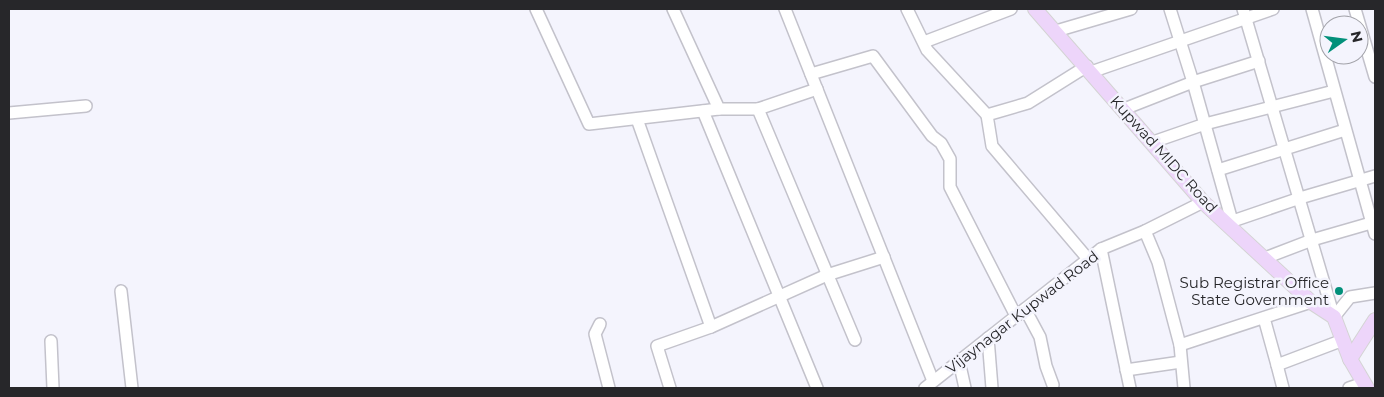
<svg xmlns="http://www.w3.org/2000/svg" width="1384" height="397" font-family="Montserrat,sans-serif">
	<rect width="100%" height="100%" fill="#f4f4fd"/>
	<g fill="none" stroke-linecap="round" stroke-linejoin="round">
		<defs>
			<g id="minor">
				<polyline points="536,9 589,124 719,109"/>
				<polyline points="673,9 719,109 758,109"/>
				<polyline points="785,9 933,381"/>
				<polyline points="907,9 927,50 987,115"/>
				<polyline points="1170,9 1193,82 1232,221"/>
				<polyline points="1243,9 1334,317"/>
				<polyline points="1312,9 1375,234"/>
				<polyline points="1355,9 1375,77"/>
				<polyline points="1056,31 1131,9"/>
				<polyline points="924,42 1011,9"/>
				<polyline points="1087,66 1028,103 987,115 992,146 1088,259"/>
				<polyline points="1091,72 1273,9"/>
				<polyline points="811,74 873,56 932,136 941,143 950,159 950,187 1016,316"/>
				<polyline points="817,89 758,109 855,340"/>
				<polyline points="1124,109 1193,82 1259,61"/>
				<polyline points="703,111 817,388"/>
				<polyline points="9,113 86,106"/>
				<polyline points="637,119 711,327"/>
				<polyline points="1153,142 1205,124 1334,91"/>
				<polyline points="1218,170 1345,130"/>
				<polyline points="1227,223 1300,198 1375,176"/>
				<polyline points="1145,231 1158,262 1180,345 1184,388"/>
				<polyline points="1101,249 1130,388"/>
				<polyline points="1265,258 1312,240 1371,223"/>
				<polyline points="121,291 132,388"/>
				<polyline points="1025,309 1040,337 1046,366 1053,385"/>
				<polyline points="1334,317 1350,297 1375,293"/>
				<polyline points="1264,318 1277,365 1343,340"/>
				<polyline points="600,324 595,334 609,388"/>
				<polyline points="988,338 992,388"/>
				<polyline points="51,341 53,388"/>
				<polyline points="1180,345 1311,302"/>
				<polyline points="959,361 965,388"/>
				<polyline points="1277,365 1283,388"/>
				<polyline points="1126,370 1181,362"/>
				<polyline points="670,388 657,346 711,327 827,275 884,257"/>
				<polyline points="925,388 1101,249 1145,231 1203,202"/>
				<polyline points="1349,388 1364,383"/>
			</g>
			<g id="major">
				<polyline points="1035,9 1203,202 1311,302 1334,317 1350,359 1367,388"/>
				<polyline points="1350,359 1375,320"/>
			</g>
		</defs>
		<use href="#minor" stroke="#c3c2cb" stroke-width="14"/>
		<use href="#major" stroke="#d4d4d4" stroke-width="16"/>
		<use href="#minor" stroke="#fff" stroke-width="11"/>
		<use href="#major" stroke="#edd5fa" stroke-width="14"/>
	</g>
	<circle fill="#02907a" stroke="#f4f4fd" stroke-width="2" cx="1339" cy="291" r="5"/>
	<g text-anchor="middle" dominant-baseline="central" stroke-width="5" stroke-linejoin="round" paint-order="stroke">
		<g font-size="15" fill="#27272a" stroke="#f4f4fd">
			<text transform="translate(1164 154) rotate(48)">Kupwad MIDC Road</text>
			<text transform="translate(1022 312) rotate(-38)">Vijaynagar Kupwad Road</text>
		</g>
		<g font-size="15" fill="#27272a" stroke="#f4f4fd" text-anchor="end">
			<text x="1329" y="282">Sub Registrar Office<tspan x="1329" dy="17">State Government</tspan></text>
		</g>
	</g>
	<rect width="1384" height="397" fill="none" stroke="#27272a" stroke-width="20"/>
	<g transform="translate(1344 40) rotate(76)"><circle r="24" fill="#f4f4fd" stroke="#a2a2a9"/>
	<path d="M0-4L9 19L0 12L-9 19Z" fill="#02907a"/>
	<text y="-8" font-size="14" font-weight="bold" text-anchor="middle" fill="#27272a">N</text>
	</g>
</svg>
